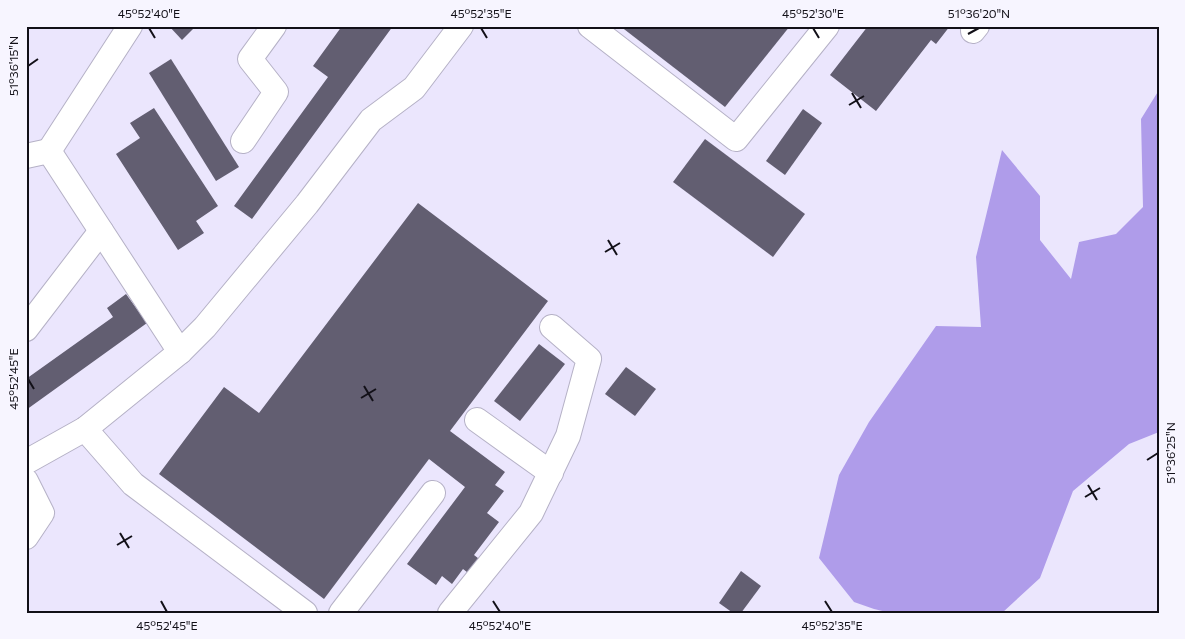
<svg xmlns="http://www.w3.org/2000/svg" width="1185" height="639" font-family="Commissioner,sans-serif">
	<rect width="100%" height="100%" fill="#ebe6fd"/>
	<polygon fill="#af9cea" points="1159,90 1159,432 1129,444 1073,491 1040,578 1002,613 891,613 874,609 854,602 819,558 839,475 869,422 936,326 981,327 976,257 1002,150 1040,196 1040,240 1071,279 1079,242 1116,234 1143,207 1141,119"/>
	<g fill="#625e71">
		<polygon points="169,26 196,26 182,40"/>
		<polygon points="342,26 393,26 252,219 234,206 328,77 313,66"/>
		<polygon points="620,26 790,26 725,107"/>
		<polygon points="868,26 950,26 936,44 931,40 876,111 830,75"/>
		<polygon points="171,59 239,167 216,181 149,73"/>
		<polygon points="154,108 218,206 196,221 204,233 178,250 116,154 140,138 130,123"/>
		<polygon points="803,109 822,123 785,175 766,161"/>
		<polygon points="705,139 805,214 773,257 673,182"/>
		<polygon points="418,203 548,301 450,431 505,472 495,485 504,491 487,513 499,522 474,555 483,562 472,576 463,569 452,584 442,576 436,585 407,564 465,487 429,459 324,599 159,474 224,387 259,413"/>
		<polygon points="126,294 147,323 26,410 26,379 113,317 107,308"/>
		<polygon points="539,344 565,364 520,421 494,401"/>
		<polygon points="626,367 656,389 635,416 605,394"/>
		<polygon points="741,571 761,586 741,613 733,613 719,603"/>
	</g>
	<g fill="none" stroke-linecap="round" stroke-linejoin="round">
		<defs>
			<g id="minor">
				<polyline points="130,26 49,151 180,352"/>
				<polyline points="590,26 736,139 827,26"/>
				<polyline points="973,31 977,26"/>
				<polyline points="243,141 276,92 250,59 274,26"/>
				<polyline points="26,156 49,151"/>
				<polyline points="26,329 101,231"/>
				<polyline points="477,420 551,473"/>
				<polyline points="85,429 133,484 305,613"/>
				<polyline points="26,462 85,429 180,352 205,327 307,204 371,120 414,88 461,26"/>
				<polyline points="26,481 42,513 26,537"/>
				<polyline points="341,613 433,493"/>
				<polyline points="450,613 531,513 568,436 589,359 552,327"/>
			</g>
		</defs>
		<use href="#minor" stroke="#b5b1c6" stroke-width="26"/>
		<use href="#minor" stroke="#fff" stroke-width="24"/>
	</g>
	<path fill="none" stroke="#121018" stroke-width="2" d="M149 28 155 38M481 28 487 38M813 28 819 38M968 34 979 28M28 66 38 59M852 93 861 108M849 105 864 96M608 240 617 255M605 252 620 243M28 379 34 389M364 386 373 401M361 398 376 389M1147 460 1158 453M1088 485 1097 500M1085 497 1100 488M120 533 129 548M117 545 132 536M161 601 167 612M493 601 500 612M825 601 832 612"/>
	<rect width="1185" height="639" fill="none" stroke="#f7f5ff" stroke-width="55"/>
	<rect x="28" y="28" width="1130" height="584" fill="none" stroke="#121018" stroke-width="2"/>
	<g font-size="12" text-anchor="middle" fill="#121018">
		<text x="149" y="18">45°52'40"E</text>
		<text x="481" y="18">45°52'35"E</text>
		<text x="813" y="18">45°52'30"E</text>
		<text x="979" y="18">51°36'20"N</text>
		<text transform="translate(14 66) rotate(-90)" y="4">51°36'15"N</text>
		<text transform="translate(14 379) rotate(-90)" y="4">45°52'45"E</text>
		<text transform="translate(1171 453) rotate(-90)" y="4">51°36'25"N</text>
		<text x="167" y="630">45°52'45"E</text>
		<text x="500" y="630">45°52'40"E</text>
		<text x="832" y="630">45°52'35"E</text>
	</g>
</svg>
